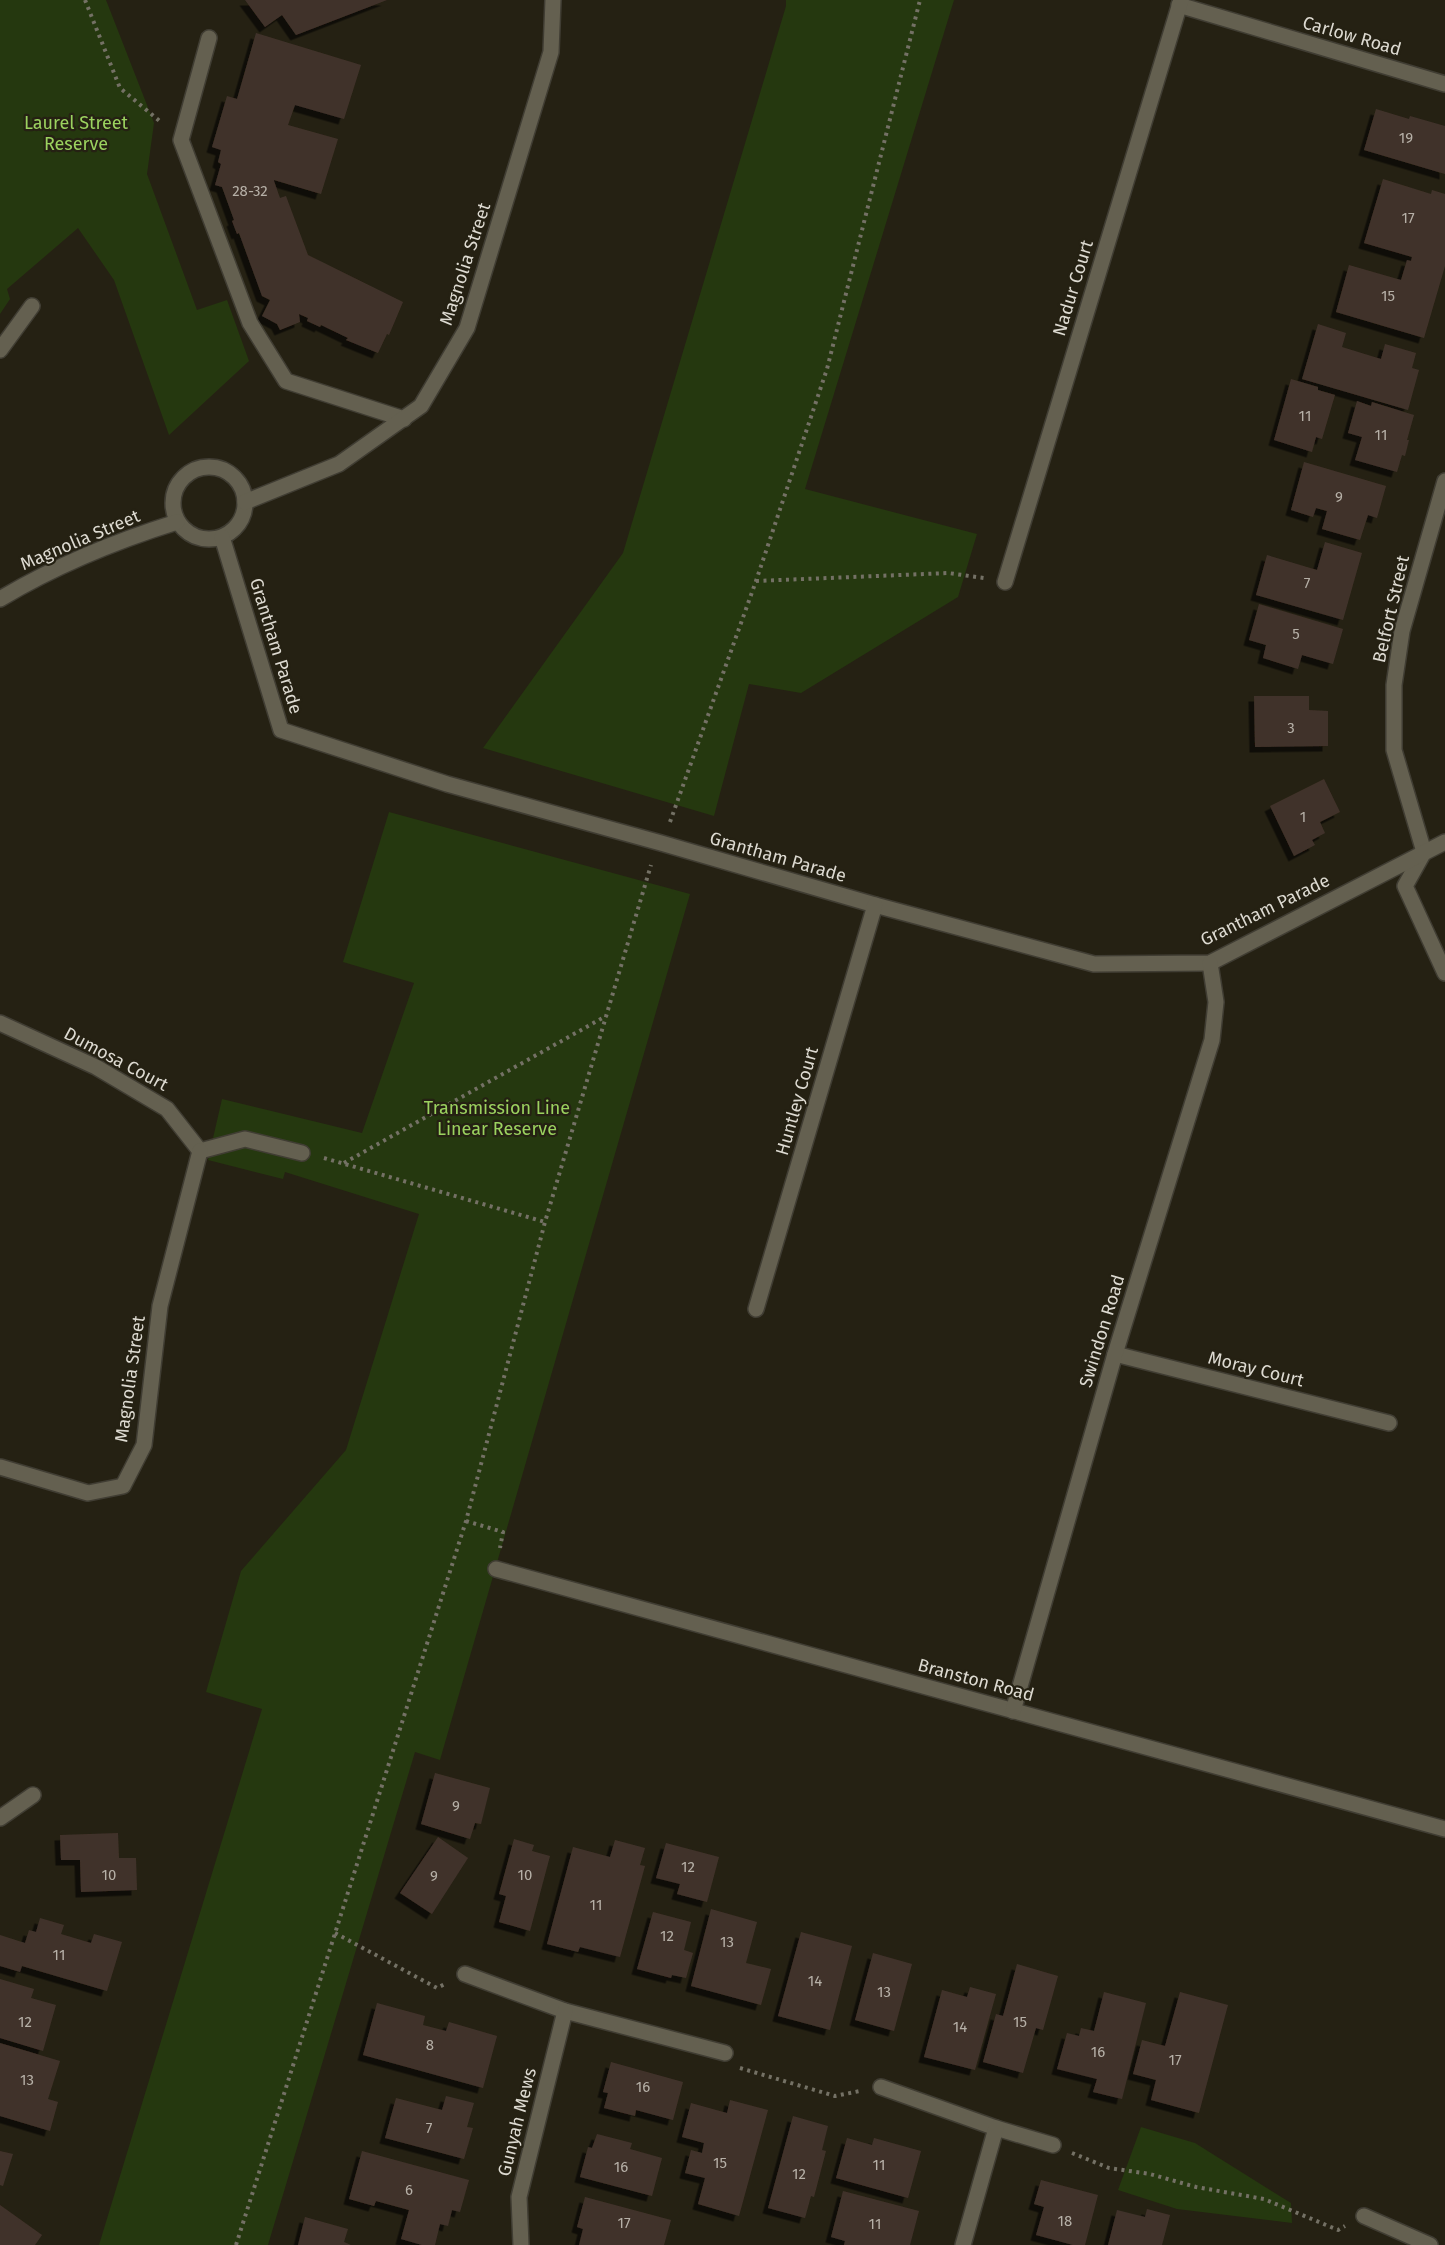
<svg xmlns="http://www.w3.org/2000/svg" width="1445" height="2245" font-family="'Fira Sans',sans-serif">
	<defs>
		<filter id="shadow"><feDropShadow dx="-5.5" dy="5.5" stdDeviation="0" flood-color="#0009"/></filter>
	</defs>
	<rect width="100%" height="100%" fill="#252113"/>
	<g fill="#25380f">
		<polygon points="0,0 106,0 154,123 147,174 197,310 227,300 249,361 169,435 114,280 78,228 7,289 10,299 0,314"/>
		<polygon points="786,0 954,0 805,489 977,534 958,597 801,693 749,684 714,816 483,748 623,553 786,6"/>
		<polygon points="389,812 690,894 440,1760 415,1752 268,2245 99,2245 262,1709 206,1692 241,1571 346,1450 419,1214 285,1172 283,1179 208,1160 222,1099 362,1133 414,983 343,962"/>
		<polygon points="1141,2127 1195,2143 1291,2203 1292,2223 1177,2209 1118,2190"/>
	</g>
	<g fill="#41322a" filter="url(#shadow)">
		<polygon points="245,0 387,0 296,35 282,15 265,27"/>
		<polygon points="256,33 361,65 344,119 295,105 288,125 338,139 321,194 274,180 274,181 280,198 286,196 308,255 403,302 389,335 387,334 378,353 346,340 348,338 321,325 320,327 307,321 308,318 299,314 300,322 280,330 277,324 262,316 270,300 262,296 239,233 237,234 232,221 234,220 222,187 215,185 221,164 218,162 221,150 212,147 227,96 237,99"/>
		<polygon points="1376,109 1409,119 1410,116 1445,126 1445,174 1364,150"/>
		<polygon points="1383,179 1431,194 1432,190 1445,194 1445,266 1424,338 1336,312 1349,265 1401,280 1407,260 1411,261 1412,257 1364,243"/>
		<polygon points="1318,324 1346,333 1342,347 1381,359 1385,344 1416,353 1412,368 1419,370 1408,410 1302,379"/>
		<polygon points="1291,379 1318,387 1318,390 1335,395 1322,439 1316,437 1312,452 1274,440"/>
		<polygon points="1357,401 1371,406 1372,402 1414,415 1407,440 1409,440 1405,456 1402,455 1397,472 1355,460 1362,437 1348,433"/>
		<polygon points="1304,462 1386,486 1377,518 1368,515 1360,540 1322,529 1327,511 1316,508 1313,517 1291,510"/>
		<polygon points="1325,542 1362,553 1343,620 1256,595 1267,555 1317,570"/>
		<polygon points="1259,604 1343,629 1333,664 1302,655 1298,669 1263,658 1266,645 1249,640"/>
		<polygon points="1254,696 1309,696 1309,710 1328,711 1328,746 1255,747"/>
		<polygon points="1324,779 1340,812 1320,822 1325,833 1312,840 1315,845 1294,856 1270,806"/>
		<polygon points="435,1773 490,1788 481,1824 475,1823 470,1839 421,1824"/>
		<polygon points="118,1833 119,1858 136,1858 137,1890 81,1892 80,1860 61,1860 60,1835"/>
		<polygon points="438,1837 468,1858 432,1914 400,1893"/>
		<polygon points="514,1839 534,1845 532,1851 550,1856 530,1931 499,1922 506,1896 499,1894"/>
		<polygon points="615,1840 645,1848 640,1865 645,1866 620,1957 580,1947 578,1952 547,1944 573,1847 610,1857"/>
		<polygon points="666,1843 719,1857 707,1902 677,1894 680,1884 656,1878"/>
		<polygon points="711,1909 757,1922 746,1963 771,1969 761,2005 691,1986"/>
		<polygon points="653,1912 691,1922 684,1950 693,1953 686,1978 672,1975 671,1978 637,1969"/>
		<polygon points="40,1918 64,1925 61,1934 91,1943 94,1934 122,1942 107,1991 22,1966 20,1972 0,1966 0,1935 25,1943 29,1930 36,1932"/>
		<polygon points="801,1932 852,1946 830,2030 778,2016"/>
		<polygon points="873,1953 912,1964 894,2031 855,2020"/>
		<polygon points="1017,1964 1058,1976 1043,2030 1036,2028 1023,2073 983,2062 996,2014 1003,2016"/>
		<polygon points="0,1979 34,1989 31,1998 56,2005 43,2051 0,2038"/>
		<polygon points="970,1987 996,1994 975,2070 924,2057 942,1990 967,1997"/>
		<polygon points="1104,1992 1146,2003 1122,2099 1093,2092 1097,2079 1057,2069 1067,2033 1079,2036 1081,2028 1094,2031"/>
		<polygon points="1180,1992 1228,2005 1199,2113 1151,2100 1156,2080 1133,2074 1142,2040 1165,2046"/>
		<polygon points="377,2003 425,2016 423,2025 446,2031 449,2022 497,2036 483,2088 363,2055"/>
		<polygon points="0,2043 60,2061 48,2099 58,2102 50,2131 0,2116"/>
		<polygon points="611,2062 683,2082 673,2120 636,2110 635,2116 604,2108 608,2093 603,2092"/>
		<polygon points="446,2096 474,2103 467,2127 473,2128 464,2159 385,2138 396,2098 442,2110"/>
		<polygon points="730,2100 768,2110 739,2216 698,2204 705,2178 685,2173 691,2150 702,2153 704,2143 682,2137 691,2103 727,2113"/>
		<polygon points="793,2116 828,2126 822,2150 826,2151 814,2197 811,2196 805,2218 768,2208"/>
		<polygon points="597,2134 632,2143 630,2149 662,2158 652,2196 580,2177 588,2147 592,2148"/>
		<polygon points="847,2138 872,2145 874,2138 921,2151 908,2198 836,2178"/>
		<polygon points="0,2151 13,2154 3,2186 0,2185"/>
		<polygon points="362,2151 469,2180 460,2212 452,2210 448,2226 440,2224 435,2245 422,2245 401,2239 409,2210 376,2201 374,2206 349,2199"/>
		<polygon points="1041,2180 1098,2195 1085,2245 1073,2245 1036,2235 1044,2207 1034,2204"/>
		<polygon points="843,2191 919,2211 910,2245 844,2245 845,2241 831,2237"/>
		<polygon points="585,2197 671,2220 664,2245 579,2245 583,2229 577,2227"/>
		<polygon points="0,2205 42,2235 35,2245 0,2245"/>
		<polygon points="1147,2209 1170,2215 1162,2245 1108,2245 1117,2210 1145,2217"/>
		<polygon points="305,2217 348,2229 344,2242 351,2245 298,2245"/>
	</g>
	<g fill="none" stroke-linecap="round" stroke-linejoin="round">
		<defs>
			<g id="minor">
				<polyline points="1179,5 1445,84"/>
				<polyline points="209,38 181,140 250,323 286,381 404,419"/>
				<polyline points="0,350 32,306"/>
				<circle cx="209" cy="503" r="36"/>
				<polyline points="1445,481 1402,631 1394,685 1394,750 1424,852 1405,886 1445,973"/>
				<polyline points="245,502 339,464 421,406 467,328 551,52 553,0"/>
				<polyline points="222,537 281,730 447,784 661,843 875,905 1094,964 1210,963 1445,842"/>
				<polyline points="1005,582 1181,0"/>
				<path d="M0 599C55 566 116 541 177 522"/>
				<polyline points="0,1023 96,1067 167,1109 200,1151"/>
				<polyline points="200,1151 245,1139 302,1153"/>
				<polyline points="756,1309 875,905"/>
				<polyline points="1115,1354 1389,1423"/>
				<polyline points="0,1467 88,1493 123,1486 144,1445 160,1306 200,1151"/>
				<polyline points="496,1569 1445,1829"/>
				<polyline points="1013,1711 1115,1354 1212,1040 1216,1002 1210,963"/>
				<polyline points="0,1818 33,1795"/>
				<polyline points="465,1974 565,2011 725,2053"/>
				<polyline points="881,2087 996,2128 1053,2145"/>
				<polyline points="1364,2216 1430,2245"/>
				<polyline points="521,2245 519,2197 565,2011"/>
				<polyline points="963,2245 996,2128"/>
			</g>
		</defs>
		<use href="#minor" stroke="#403d33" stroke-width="18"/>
		<g stroke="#747165" stroke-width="4" stroke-dasharray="3 4.5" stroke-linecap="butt">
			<polyline points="85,0 120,88 162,123"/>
			<polyline points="756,581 948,573 984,578"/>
			<polyline points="670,822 756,581 827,369 920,0"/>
			<polyline points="324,1158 545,1222"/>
			<polyline points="344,1163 606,1016"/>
			<polyline points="466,1521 503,1532 500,1548"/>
			<polyline points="335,1933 437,1988 445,1984"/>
			<polyline points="740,2068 835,2096 860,2091"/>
			<polyline points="1072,2153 1109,2168 1150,2174 1196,2187 1264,2199 1338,2230 1345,2226"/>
			<polyline points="236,2245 466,1521 545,1222 651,865"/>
		</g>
		<use href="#minor" stroke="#646050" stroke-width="15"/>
	</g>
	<g text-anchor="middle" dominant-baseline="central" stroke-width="4.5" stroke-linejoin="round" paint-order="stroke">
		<g font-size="15" fill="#b6b0a7">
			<text x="1406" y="138">19</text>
			<text x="250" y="191">28-32</text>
			<text x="1408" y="218">17</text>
			<text x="1388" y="296">15</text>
			<text x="1305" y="416">11</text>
			<text x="1381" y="435">11</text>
			<text x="1339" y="497">9</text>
			<text x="1307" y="583">7</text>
			<text x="1296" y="634">5</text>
			<text x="1291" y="728">3</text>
			<text x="1303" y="817">1</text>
			<text x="456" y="1806">9</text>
			<text x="688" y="1867">12</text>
			<text x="109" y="1875">10</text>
			<text x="525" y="1875">10</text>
			<text x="434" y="1876">9</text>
			<text x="596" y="1905">11</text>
			<text x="667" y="1936">12</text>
			<text x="727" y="1942">13</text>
			<text x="59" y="1955">11</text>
			<text x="815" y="1981">14</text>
			<text x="884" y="1992">13</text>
			<text x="25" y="2022">12</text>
			<text x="1020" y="2022">15</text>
			<text x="960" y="2027">14</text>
			<text x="430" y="2045">8</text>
			<text x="1098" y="2052">16</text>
			<text x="1175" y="2060">17</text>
			<text x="27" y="2080">13</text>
			<text x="643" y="2087">16</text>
			<text x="429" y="2128">7</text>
			<text x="720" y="2163">15</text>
			<text x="879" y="2165">11</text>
			<text x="621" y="2167">16</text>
			<text x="799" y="2174">12</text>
			<text x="409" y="2190">6</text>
			<text x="1065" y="2221">18</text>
			<text x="624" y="2223">17</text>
			<text x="875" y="2224">11</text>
		</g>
		<g font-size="18" fill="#dddad1" stroke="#252113">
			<text transform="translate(1352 36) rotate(16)">Carlow Road</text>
			<text transform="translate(465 264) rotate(-72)">Magnolia Street</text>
			<text transform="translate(1073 288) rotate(-73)">Nadur Court</text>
			<text transform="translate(80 540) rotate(-23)">Magnolia Street</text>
			<text transform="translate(1391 609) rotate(-77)">Belfort Street</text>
			<text transform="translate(276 646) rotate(73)">Grantham Parade</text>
			<text transform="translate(778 857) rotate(16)">Grantham Parade</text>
			<text transform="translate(1265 910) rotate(-26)">Grantham Parade</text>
			<text transform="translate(116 1059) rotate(28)">Dumosa Court</text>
			<text transform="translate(797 1101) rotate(-74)">Huntley Court</text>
			<text transform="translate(1102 1331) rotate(-73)">Swindon Road</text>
			<text transform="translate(1256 1369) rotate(14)">Moray Court</text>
			<text transform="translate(130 1379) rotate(-82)">Magnolia Street</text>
			<text transform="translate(976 1680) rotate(15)">Branston Road</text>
			<text transform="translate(517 2122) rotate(-76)">Gunyah Mews</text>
		</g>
		<g font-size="18" fill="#9bd25f" stroke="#252113">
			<text x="76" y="123">Laurel Street<tspan x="76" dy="21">Reserve</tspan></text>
			<text x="497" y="1108">Transmission Line<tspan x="497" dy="21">Linear Reserve</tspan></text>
		</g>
	</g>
</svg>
